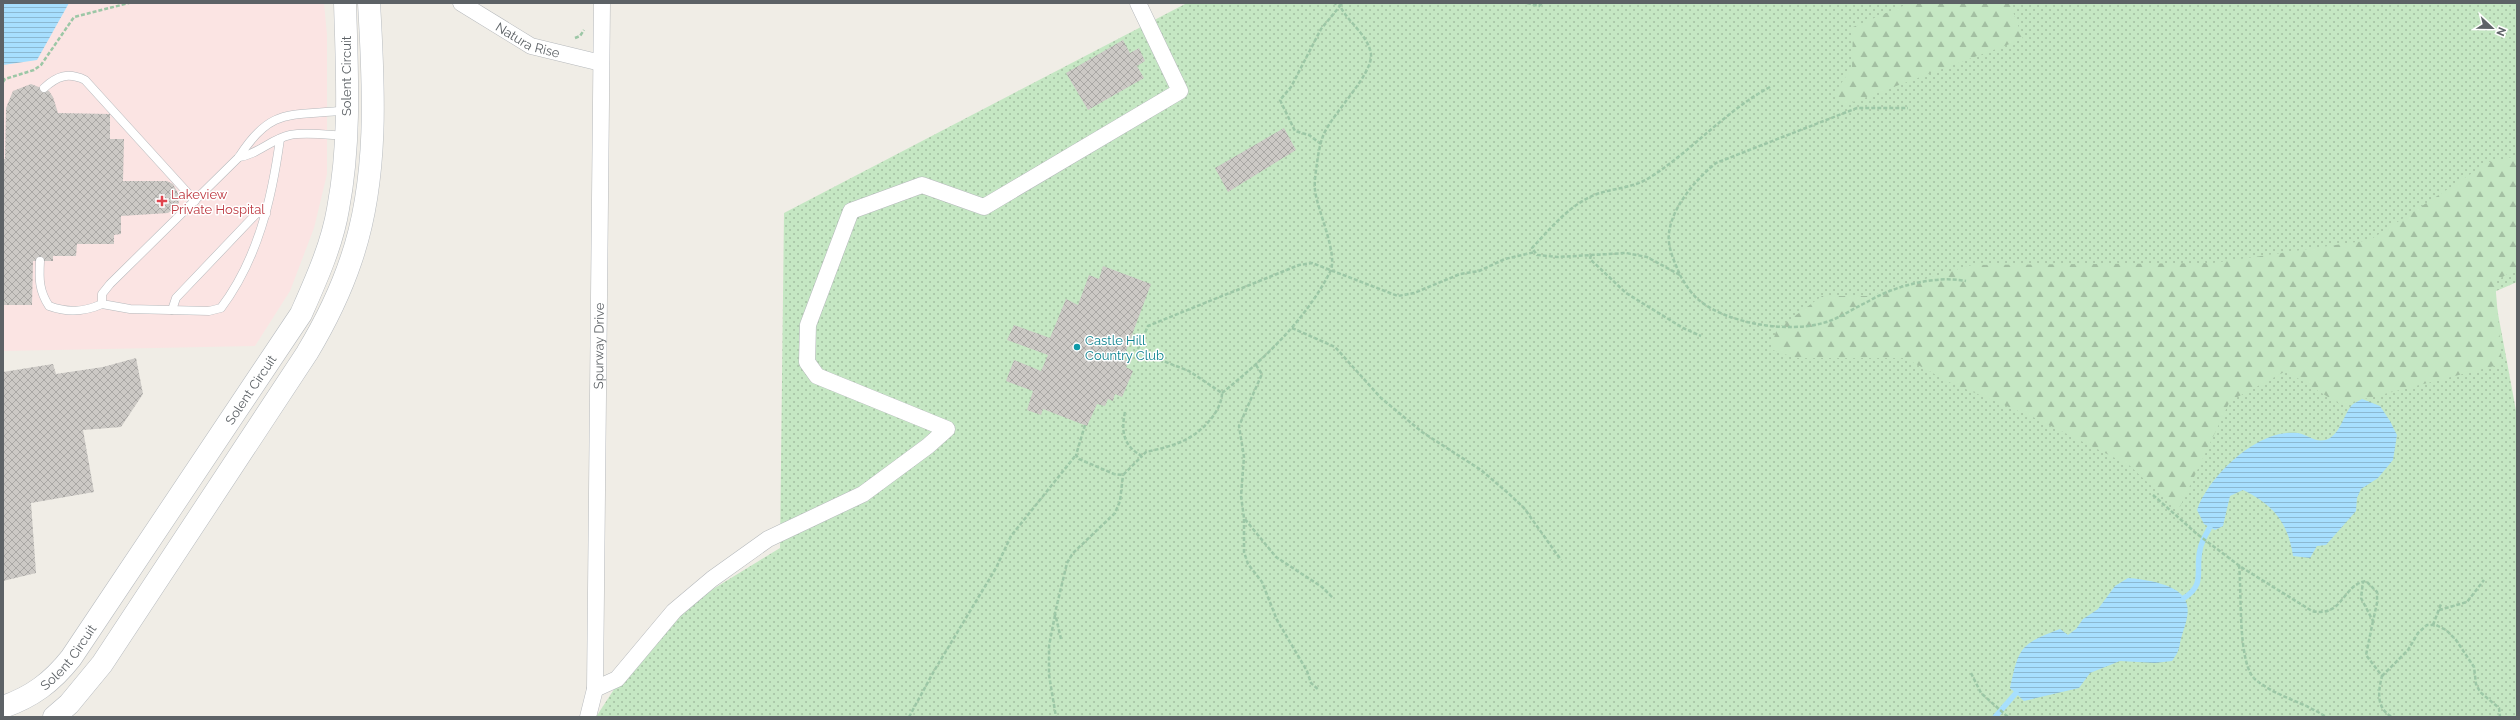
<svg xmlns="http://www.w3.org/2000/svg" width="2520" height="720" font-family="Raleway,sans-serif">
	<defs>
		<pattern id="grass-dots" width="8" height="8" patternUnits="userSpaceOnUse"><rect width="8" height="8" fill="#c5e7c3"/><path d="M2 2h.1M6 6h.1" fill="none" stroke="#a3bfa2" stroke-width="1.8" stroke-linecap="round"/></pattern>
		<pattern id="forest-firs" width="22" height="20" patternUnits="userSpaceOnUse"><rect width="22" height="20" fill="#c5e7c3"/><path d="M5 1l3.5 6h-7zM16 11l3.5 6h-7z" fill="#a3bfa2"/></pattern>
		<pattern id="water-rules" width="6" height="5" patternUnits="userSpaceOnUse"><rect width="6" height="5" fill="#a7dffe"/><path d="M0 2.5h6" fill="none" stroke="#8bb8d1"/></pattern>
		<pattern id="building-cross-hatch" width="8" height="8" patternUnits="userSpaceOnUse"><rect width="8" height="8" fill="#ccc9c5"/><path d="M0 0l8 8M0 8l8-8" fill="none" stroke="#a9a7a4"/></pattern>
	</defs>
	<rect width="100%" height="100%" fill="#f0ede6"/>
	<polygon fill="#fbe4e3" points="69,3 324,3 327,35 327,174 314,228 290,291 255,346 3,351 3,65 37,60"/>
	<polygon fill="url(#grass-dots)" points="1187,3 2517,3 2517,282 2494,292 2517,416 2517,717 596,717 622,677 679,610 780,548 784,213"/>
	<g fill="url(#forest-firs)">
		<polygon points="1910,3 2010,3 2023,39 1845,105 1835,92 1852,68 1853,27"/>
		<polygon points="2517,156 2517,269 2495,281 2502,364 2341,405 2286,371 2230,401 2178,511 2129,465 2033,417 1951,383 1905,358 1796,358 1770,349 1777,329 1822,296 1869,296 1972,265 2213,263 2370,240 2489,162"/>
	</g>
	<g fill="url(#water-rules)">
		<polygon points="3,3 69,3 37,60 3,65"/>
		<path d="M2362 399 2380 406 2390 421 2397 435 2393 460 2378 478 2361 489 2357 498 2356 511 2326 545 2317 546 2310 558 2293 556C2288 523 2274 505 2243 490L2230 496 2223 526 2215 530 2204 524 2197 510C2209 475 2259 428 2298 433 2309 435 2317 445 2330 438 2341 431 2345 412 2352 405 2354 403 2359 401 2362 399Z"/>
		<path d="M2128 578C2143 579 2181 584 2186 602 2190 611 2186 623 2183 632 2178 646 2182 648 2172 661L2155 663 2120 661 2090 673 2079 688 2024 701 2010 688C2019 647 2020 644 2060 629L2068 635 2076 629 2083 619 2098 609 2115 586Z"/>
	</g>
	<g fill="none" stroke-linecap="round" stroke-linejoin="round">
		<g stroke="#a7dffe" stroke-width="5.5">
			<path d="M2184 598C2206 584 2195 571 2200 550 2201 542 2206 534 2210 527"/>
			<polyline points="1995,717 2016,693"/>
		</g>
	</g>
	<g fill="url(#building-cross-hatch)">
		<polygon points="1123,40 1130,53 1139,48 1145,61 1137,66 1144,78 1088,110 1066,73"/>
		<polygon points="31,84 49,91 53,97 58,113 110,114 110,139 124,139 123,181 167,181 173,184 180,197 178,205 168,213 121,216 121,234 114,235 114,244 77,244 76,256 53,256 53,261 33,261 32,305 3,305 3,159 5,159 6,108 13,91"/>
		<polygon points="1284,128 1296,150 1228,192 1215,168"/>
		<polygon points="1103,266 1151,284 1123,359 1129,361 1126,367 1133,371 1122,397 1115,394 1113,401 1108,399 1105,406 1097,404 1087,426 1043,409 1041,415 1027,410 1033,391 1006,381 1014,360 1041,371 1048,355 1007,340 1014,325 1050,338 1066,299 1078,305 1089,275 1099,279"/>
		<polygon points="136,358 143,394 121,427 83,430 94,492 31,503 36,573 3,581 3,372 53,364 56,374 103,367"/>
	</g>
	<g fill="none" stroke-linecap="round" stroke-linejoin="round">
		<defs>
			<g id="lane">
				<path d="M44 88C57 76 68 72 85 80L195 201"/>
				<path d="M280 139C272 198 258 259 221 308L209 311 130 309 102 304V294L110 284 239 157C272 105 292 117 347 110"/>
				<path d="M239 157C257 155 271 139 290 135 307 132 328 135 345 136"/>
				<path d="M40 261C39 279 39 291 49 306 68 313 84 312 102 304"/>
				<polyline points="172,310 176,298 257,213 266,214"/>
			</g>
			<g id="street">
				<path id="s1" d="M461 3 531 46 601 63"/>
				<polyline points="595,689 617,679 674,611 712,579 768,539 863,494 928,446 947,429 817,376 807,362 808,325 851,211 922,185 984,207 1180,91 1138,3"/>
				<path id="s2" d="M588 717 595 689 602 3"/>
			</g>
			<g id="secondary">
				<path id="s3" d="M3 707C32 697 52 682 71 658L301 314C316 280 332 245 338 209 351 141 347 71 345 3"/>
				<path d="M54 717 69 704 102 664 307 353C325 323 340 293 351 260 379 179 374 87 369 3"/>
			</g>
		</defs>
		<use href="#lane" stroke="#b6b9bc" stroke-width="9"/>
		<use href="#street" stroke="#b6b9bc" stroke-width="17"/>
		<use href="#secondary" stroke="#b7bbbf" stroke-width="23"/>
		<g stroke="#9cc7a6" stroke-width="2.5" stroke-dasharray="4 2" stroke-linecap="butt">
			<polyline points="1527,3 1539,6 1542,3"/>
			<polyline points="575,38 580,36 584,30"/>
			<polyline points="3,82 5,79 34,70 41,65 74,17 129,3"/>
			<path d="M1770 87C1725 111 1692 151 1649 178 1633 188 1614 188 1597 194 1570 204 1551 228 1532 248L1537 255 1558 257 1626 253 1647 257 1680 275C1675 263 1667 247 1669 233 1672 207 1696 179 1716 163L1857 108H1908"/>
			<polyline points="1321,144 1309,135 1295,131 1280,100 1291,87 1321,29 1340,6 1334,3"/>
			<polyline points="1591,255 1590,259 1626,293 1683,328 1701,336"/>
			<path d="M1680 275C1685 284 1692 295 1700 301 1729 324 1788 333 1823 323 1839 319 1852 309 1867 302 1894 286 1935 275 1966 281"/>
			<polyline points="1292,328 1335,347 1381,398 1422,432 1481,470 1508,493 1524,508 1561,560"/>
			<polyline points="1256,365 1262,374 1239,426 1244,457 1241,496 1244,518 1276,557 1322,587 1333,598"/>
			<path d="M1222 393C1264 359 1305 321 1330 272 1339 255 1317 210 1315 190 1314 182 1316 171 1317 163 1318 155 1320 144 1323 136 1332 113 1373 75 1371 54 1368 35 1348 22 1340 6L1342 3"/>
			<path d="M1125 412C1121 431 1123 446 1142 456L1146 452C1159 449 1173 446 1185 440 1202 432 1222 411 1222 393L1189 371 1137 351 1148 326 1299 265 1312 263 1398 296 1414 293 1460 274 1479 271 1505 259 1535 252"/>
			<polyline points="1085,425 1076,455 1079,459 1114,474 1123,475 1142,456"/>
			<path d="M2153 495 2197 534 2241 567 2312 611C2343 618 2342 585 2366 581L2377 592V603L2373 621 2361 598 2363 582"/>
			<polyline points="1244,519 1244,552 1248,564 1262,582 1277,620 1307,671 1311,683 1319,690"/>
			<path d="M2239 565C2242 590 2237 666 2256 680 2277 697 2304 702 2326 717"/>
			<polyline points="2439,610 2467,602 2484,580"/>
			<polyline points="1055,615 1049,646 1049,675 1056,717"/>
			<path d="M2373 621 2366 655 2382 676C2378 692 2376 708 2392 717"/>
			<polyline points="2433,625 2441,604"/>
			<polyline points="1061,639 1055,613 1067,563 1073,553 1115,513 1120,501 1123,475"/>
			<polyline points="1971,673 1981,693 2008,717"/>
			<polyline points="2382,676 2408,650 2418,633 2427,625 2436,625 2446,630 2456,640 2474,667 2476,684 2480,692 2499,708 2500,717"/>
			<polyline points="909,717 934,671 996,568 1011,536 1076,455"/>
		</g>
		<use href="#lane" stroke="#fff" stroke-width="8"/>
		<use href="#street" stroke="#fff" stroke-width="16"/>
		<use href="#secondary" stroke="#fff" stroke-width="22"/>
	</g>
	<path fill="#e0444e" stroke="#fff" stroke-width="1.5" d="M160 195h4v4h4v4h-4v4h-4v-4h-4v-4h4z"/>
	<circle fill="#0f9aa8" stroke="#fff" stroke-width="1.5" cx="1077" cy="347" r="4"/>
	<g text-anchor="middle" dominant-baseline="central" stroke-width="3" stroke-linejoin="round" paint-order="stroke">
		<g font-size="13" fill="#5d6266" stroke="#fff">
			<text stroke="none"><textPath href="#s1" startOffset="77">Natura Rise</textPath></text>
			<text transform="translate(346 76) rotate(-90)">Solent Circuit</text>
			<text stroke="none"><textPath href="#s2" startOffset="372">Spurway Drive</textPath></text>
			<text stroke="none"><textPath href="#s3" startOffset="408">Solent Circuit</textPath></text>
			<text stroke="none"><textPath href="#s3" startOffset="84">Solent Circuit</textPath></text>
		</g>
		<g font-size="13" fill="#be3a42" stroke="#fff" text-anchor="start">
			<text x="171" y="194">Lakeview<tspan x="171" dy="15">Private Hospital</tspan></text>
		</g>
		<g font-size="13" fill="#0d838f" stroke="#fff" text-anchor="start">
			<text x="1085" y="340">Castle Hill<tspan x="1085" dy="15">Country Club</tspan></text>
		</g>
	</g>
	<rect width="2520" height="720" fill="none" stroke="#5d6266" stroke-width="8"/>
	<g transform="translate(2492 28) rotate(112)" stroke="#ffffff" stroke-width="3" paint-order="stroke">
	<path d="M0-3L7 15L0 10L-7 15Z" fill="#5d6266"/>
	<text y="-6" font-size="11" font-weight="bold" text-anchor="middle" fill="#5d6266">N</text>
	</g>
</svg>
